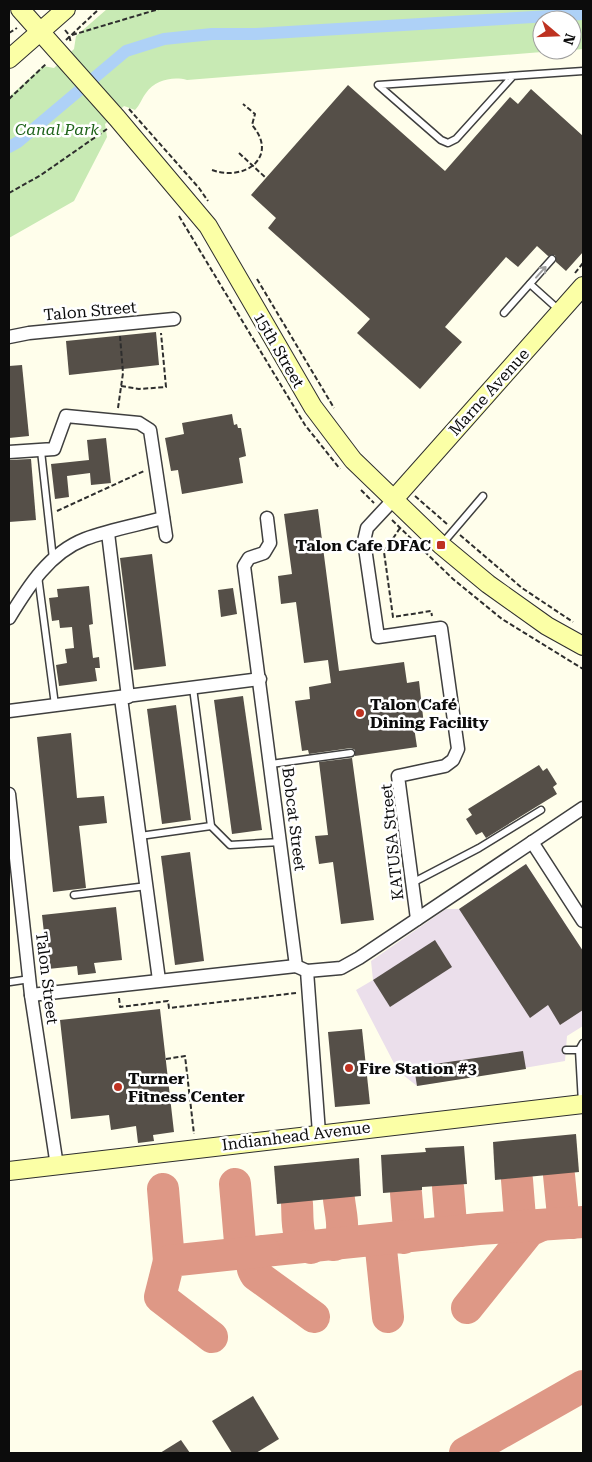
<svg xmlns="http://www.w3.org/2000/svg" width="592" height="1462" font-family="'Roboto Serif',serif">
	<rect width="100%" height="100%" fill="#fffeeb"/>
	<polygon fill="#ebdfeb" points="526,864 583,951 583,1026 567,1036 565,1061 417,1086 398,1071 356,990 373,980 371,961 446,909 459,909"/>
	<path fill="#c8eab4" d="M107 9H583V49L572 50V20H542V50H567L187 80C173 76 155 80 146 93 142 98 140 105 135 110L124 106 105 124 107 137 74 201 9 238V97L43 66 54 68 74 49 76 36Z"/>
	<g fill="none" stroke-linecap="round" stroke-linejoin="round">
		<polyline stroke="#aed1f7" stroke-width="12" points="9,147 18,142 126,51 164,39 212,34 256,34 583,14"/>
		<g stroke="#de9886" stroke-width="32">
			<polyline points="559,1175 563,1216 572,1223"/>
			<polyline points="517,1180 520,1218 529,1226"/>
			<polyline points="235,1184 241,1254"/>
			<polyline points="448,1187 451,1224 460,1231"/>
			<polyline points="163,1189 169,1261"/>
			<path d="M297 1204C298 1217 295 1242 311 1248"/>
			<polyline points="403,1238 409,1229 406,1193"/>
			<polyline points="370,1241 379,1245 381,1249 388,1317"/>
			<path d="M334 1245C348 1237 340 1212 339 1199"/>
			<polyline points="467,1308 529,1231 542,1225"/>
			<path d="M314 1317 256 1275C249 1265 253 1256 264 1251L479 1229 583 1222"/>
			<polyline points="212,1337 160,1297 169,1261 264,1251"/>
			<polyline points="465,1453 583,1386"/>
		</g>
	</g>
	<g fill="#554f48">
		<polygon points="348,85 445,171 510,97 518,104 531,89 583,136 583,252 566,271 556,262 555,255 548,256 537,246 518,267 506,257 445,327 462,342 420,389 357,333 370,319 268,228 276,218 251,195"/>
		<polygon points="156,332 159,365 69,375 66,341"/>
		<polygon points="22,365 29,436 9,438 9,366"/>
		<polygon points="232,414 234,425 237,424 238,428 241,428 246,456 239,458 243,483 182,494 178,470 171,471 165,438 184,434 182,423"/>
		<polygon points="106,438 111,483 91,485 90,473 67,476 69,497 55,499 51,464 89,460 87,440"/>
		<polygon points="31,459 36,520 9,522 9,460"/>
		<polygon points="318,509 339,671 404,662 407,683 419,681 424,725 414,727 417,747 355,756 355,750 351,748 309,754 308,750 302,751 295,701 310,699 309,687 331,683 328,660 304,663 296,602 281,604 278,576 292,574 284,514"/>
		<polygon points="152,554 166,666 134,670 120,558"/>
		<polygon points="89,586 93,624 89,625 93,658 99,657 100,668 95,668 97,681 59,686 56,665 67,663 65,649 74,648 72,627 60,628 59,620 52,621 49,598 58,597 57,589"/>
		<polygon points="233,588 237,614 221,617 218,590"/>
		<polygon points="243,696 262,830 232,834 214,700"/>
		<polygon points="176,705 191,820 162,824 147,709"/>
		<polygon points="71,733 77,798 104,796 107,823 79,826 86,888 53,892 37,737"/>
		<polygon points="352,758 374,920 341,924 333,862 319,864 315,836 328,835 319,762"/>
		<polygon points="539,765 543,771 547,768 557,784 553,787 557,794 486,838 482,832 476,835 466,819 472,815 468,809"/>
		<polygon points="190,852 204,961 175,965 161,856"/>
		<polygon points="526,864 583,951 583,1010 560,1025 548,1005 530,1018 459,909"/>
		<polygon points="116,907 122,960 94,963 96,973 78,975 77,966 48,969 42,915"/>
		<polygon points="435,940 452,967 390,1007 373,980"/>
		<polygon points="160,1009 174,1132 153,1135 154,1141 138,1143 136,1126 111,1130 109,1115 71,1119 60,1020"/>
		<polygon points="362,1029 370,1104 335,1107 328,1032"/>
		<polygon points="523,1051 526,1069 417,1086 414,1067"/>
		<polygon points="576,1134 579,1172 495,1180 493,1142"/>
		<polygon points="464,1146 467,1184 422,1187 422,1190 383,1193 381,1155 426,1152 425,1148"/>
		<polygon points="359,1158 361,1196 277,1204 274,1166"/>
		<polygon points="253,1396 279,1439 256,1453 232,1453 212,1421"/>
		<polygon points="181,1440 190,1453 160,1453"/>
	</g>
	<g fill="none" stroke-linecap="round" stroke-linejoin="round">
		<defs>
			<g id="lane">
				<polyline points="513,76 456,139 448,143 441,140 378,85 583,71"/>
				<polyline points="530,284 559,310"/>
				<polyline points="504,313 552,259"/>
				<polyline points="41,451 53,559"/>
				<polyline points="442,544 483,496"/>
				<polyline points="38,576 55,705"/>
				<polyline points="271,764 351,753"/>
				<polyline points="211,826 230,845 281,842"/>
				<polyline points="140,836 211,826 193,688"/>
				<polyline points="412,883 479,848 541,810"/>
				<polyline points="74,895 147,886"/>
				<polyline points="10,982 30,979"/>
				<polyline points="566,1050 579,1050"/>
				<polyline points="582,1103 579,1050 583,1043"/>
			</g>
			<g id="street">
				<polyline points="9,337 29,333 174,319"/>
				<polyline points="9,452 54,449 66,416 139,423 150,430 166,536"/>
				<polyline points="394,499 367,528 364,541 378,637 441,628 458,749 453,760 445,766 398,776 417,919"/>
				<polyline points="267,518 270,543 264,553 249,558 244,566 296,966 307,971 319,1133"/>
				<polyline points="108,533 128,697"/>
				<path d="M9 618C28 587 49 553 85 539 109 530 137 525 163 518"/>
				<polyline points="121,698 159,980"/>
				<polyline points="9,711 260,679"/>
				<polyline points="9,794 31,995 57,1166"/>
				<polyline points="532,842 583,921"/>
				<polyline points="307,971 341,968 359,958 583,808"/>
				<polyline points="31,995 296,966"/>
			</g>
			<g id="secondary">
				<polyline points="20,9 117,118 208,226 313,407 353,460 441,545 488,584 547,626 583,646"/>
				<polyline points="9,59 66,9"/>
				<polyline points="394,499 583,286"/>
				<polyline points="9,1171 583,1104"/>
			</g>
		</defs>
		<use href="#lane" stroke="#3f3f3f" stroke-width="9"/>
		<use href="#street" stroke="#3f3f3f" stroke-width="15"/>
		<use href="#secondary" stroke="#2e2e2e" stroke-width="20"/>
		<g stroke="#2e2e2e" stroke-width="2" stroke-dasharray="5 2.5" stroke-linecap="butt">
			<polyline points="65,30 69,35 71,43"/>
			<polyline points="9,33 17,28"/>
			<polyline points="72,35 159,9"/>
			<polyline points="66,40 99,9"/>
			<polyline points="9,99 47,63"/>
			<polyline points="129,109 199,188 208,201"/>
			<polyline points="239,153 266,178"/>
			<path d="M212 170C246 182 279 156 252 125L255 114 243 104"/>
			<polyline points="9,193 41,175 107,129"/>
			<polyline points="179,216 305,425 340,469"/>
			<polyline points="575,273 583,263"/>
			<polyline points="257,279 334,408"/>
			<polyline points="121,386 139,389 166,387 161,333"/>
			<polyline points="118,408 123,373 120,336"/>
			<polyline points="361,490 374,503"/>
			<polyline points="415,496 447,524"/>
			<polyline points="57,511 144,471"/>
			<polyline points="392,520 453,579 502,619 583,669"/>
			<polyline points="400,528 384,552 393,617 431,611 432,616"/>
			<polyline points="460,535 522,588 573,622"/>
			<polyline points="119,998 120,1007 168,1001 169,1008 296,993"/>
			<polyline points="166,1059 185,1056 194,1134"/>
		</g>
		<use href="#lane" stroke="#fff" stroke-width="6"/>
		<use href="#street" stroke="#fff" stroke-width="12"/>
		<use href="#secondary" stroke="#fbffa6" stroke-width="18"/>
	</g>
	<defs><path id="oneway-shaft" d="M-6 0H5M1.5-3L5.5 0L1.5 3" fill="none" stroke-width="1.6" stroke-linecap="round" stroke-linejoin="round" transform="scale(1.25)"/></defs>
	<use stroke="#9e9e9e" href="#oneway-shaft" transform="translate(541 272) rotate(-48)"/>
	<g fill="#be3221" stroke="#fff" stroke-width="2">
		<rect x="436" y="540" width="10" height="10" rx="2.5"/>
		<circle cx="360" cy="713" r="5"/>
		<circle cx="349" cy="1068" r="5"/>
		<circle cx="118" cy="1087" r="5"/>
	</g>
	<g text-anchor="middle" dominant-baseline="central" stroke-width="5" stroke-linejoin="round" paint-order="stroke">
		<g font-size="16" font-style="italic" fill="#1f641b" stroke="#fff">
			<text x="57" y="129">Canal Park</text>
		</g>
		<g font-size="16" fill="#0c0c0c" stroke="#fff">
			<text transform="translate(90 311) rotate(-5)">Talon Street</text>
			<text transform="translate(279 350) rotate(60)">15th Street</text>
			<text transform="translate(489 392) rotate(-48)">Marne Avenue</text>
			<text transform="translate(294 819) rotate(83)">Bobcat Street</text>
			<text transform="translate(392 842) rotate(-96)">KATUSA Street</text>
			<text transform="translate(47 978) rotate(83)">Talon Street</text>
			<text transform="translate(296 1136) rotate(-7)">Indianhead Avenue</text>
		</g>
		<g font-size="16" font-weight="bold" fill="#0c0c0c" stroke="#fff" text-anchor="start">
			<text x="431" y="545" text-anchor="end">Talon Cafe DFAC</text>
			<text x="370" y="704">Talon Café<tspan x="370" dy="18">Dining Facility</tspan></text>
			<text x="359" y="1068">Fire Station #3</text>
			<text x="128" y="1078">Turner<tspan x="128" dy="18">Fitness Center</tspan></text>
		</g>
	</g>
	<rect width="592" height="1462" fill="none" stroke="#0c0c0c" stroke-width="20"/>
	<g transform="translate(557 35) rotate(109)"><circle r="24" fill="#ffffff" stroke="#9e9e9e"/>
	<path d="M0-4L9 19L0 12L-9 19Z" fill="#be3221"/>
	<text y="-8" font-size="14" font-weight="bold" text-anchor="middle" fill="#0c0c0c">N</text>
	</g>
</svg>
